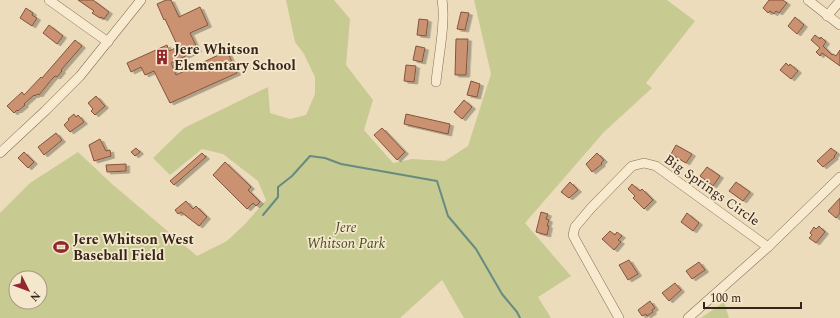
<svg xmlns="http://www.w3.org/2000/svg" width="840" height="318" font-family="Spectral,serif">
	<defs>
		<filter id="shadow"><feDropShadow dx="3.5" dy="2" stdDeviation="0" flood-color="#0004"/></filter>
	</defs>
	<rect width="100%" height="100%" fill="#eddcbc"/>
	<g fill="#c7ca91" fill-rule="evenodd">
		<path d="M286 0H334L350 19 346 65 373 100 364 130 393 163 412 159 445 161 468 146 491 74 474 0H667L695 21 646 83 652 88 604 132 525 223 571 276 538 297 551 318H464L442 280 400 318H0V213L30 183 78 152 112 184 197 256 227 241 246 223 266 200 258 181 223 154 202 149 170 175 153 158 184 128 268 87 270 113 290 119 306 115 315 94V77L304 54 295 42ZM16 278H40V302H16Z"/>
		<polygon points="724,302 729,318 701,318"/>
	</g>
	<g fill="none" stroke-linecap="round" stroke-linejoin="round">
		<polyline stroke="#688b81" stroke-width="2" points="263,215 278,197 278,187 292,176 310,156 325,158 341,164 437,181 448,216 476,249 502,294 517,312 520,318"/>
	</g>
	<g fill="#cb9272" stroke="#83543c" filter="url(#shadow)">
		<polygon points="78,0 93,0 109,12 104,19 101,17 100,18 92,13 94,11"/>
		<polygon points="166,0 171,0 179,17 200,7 208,25 190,33 198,50 171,63 176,75 227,51 237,73 170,103 154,71 145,75 141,67 131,72 127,63 167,45 169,51 178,47 165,19 164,20 157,4"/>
		<polygon points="769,0 783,0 787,3 779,13 776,11 774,14 770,11 768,13 763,8"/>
		<polygon points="26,8 33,13 32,15 37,18 32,26 20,18"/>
		<polygon points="461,12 469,13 465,30 457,29"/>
		<polygon points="795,17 804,25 797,34 788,26"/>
		<polygon points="419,19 428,20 426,36 417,35"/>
		<polygon points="49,25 63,36 57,44 43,33"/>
		<polygon points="815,35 820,39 821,37 826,42 823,46 832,55 833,54 836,56 840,50 840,66 822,53 820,56 816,52 820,48 811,40"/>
		<polygon points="456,39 468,39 466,75 455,75"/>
		<polygon points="75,40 82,46 61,70 62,71 57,77 55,76 52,79 39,95 37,94 35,96 34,95 24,104 25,105 18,111 17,110 14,113 7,106 22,92 24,95 41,77 42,78"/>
		<polygon points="416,46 425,48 422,62 413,60"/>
		<polygon points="786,63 789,66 790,64 798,71 791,79 780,70"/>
		<polygon points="406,65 416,66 414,82 404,81"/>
		<polygon points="471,81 480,84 477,97 467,95"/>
		<polygon points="96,96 105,106 95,115 91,111 93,109 88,103"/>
		<polygon points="464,100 472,107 462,119 454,112"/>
		<polygon points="74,114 76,117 78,115 84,122 70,132 64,125 69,120 68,119"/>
		<polygon points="406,114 450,124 448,134 404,124"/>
		<polygon points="382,128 405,152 397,160 374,135"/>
		<polygon points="56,133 62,140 44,155 38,147"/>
		<polygon points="100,139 106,151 110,150 111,156 94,161 89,145"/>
		<polygon points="676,145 692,154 686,163 671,154"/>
		<polygon points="136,148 140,152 135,156 131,152"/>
		<polygon points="831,148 837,153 834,156 835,157 823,167 817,161"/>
		<polygon points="24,152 34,162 28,168 18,158"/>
		<polygon points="202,153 206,157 174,185 170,181"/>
		<polygon points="597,153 604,160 601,163 602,164 592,172 586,164"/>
		<polygon points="225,162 251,187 248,190 260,202 256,206 253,203 247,209 213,175"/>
		<polygon points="126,164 126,171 107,172 106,165"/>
		<polygon points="707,167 720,176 713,186 700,176"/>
		<polygon points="570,182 578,190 569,198 561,192"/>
		<polygon points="736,182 750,192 743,201 729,191"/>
		<polygon points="632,184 640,191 642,189 653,200 644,209 633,198 635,196 628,189"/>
		<polygon points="840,198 840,213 836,218 828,211"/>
		<polygon points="186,201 193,209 196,206 207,217 199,226 181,212 178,214 175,210"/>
		<polygon points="541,212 548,214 546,219 549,220 547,226 549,226 547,235 536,232"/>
		<polygon points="687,213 699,223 693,231 681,222"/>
		<polygon points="819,226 825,232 816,243 809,238 812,235 810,233 814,227 816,229"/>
		<polygon points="610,231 615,235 617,232 622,236 618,240 621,242 614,250 602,239"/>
		<polygon points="629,260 638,274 628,280 619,265"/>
		<polygon points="699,262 705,270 692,279 686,271"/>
		<polygon points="675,283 681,290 669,301 662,293"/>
		<polygon points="650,301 655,308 652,310 653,312 647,316 646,314 642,316 638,310"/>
	</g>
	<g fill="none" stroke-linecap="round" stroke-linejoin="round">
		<defs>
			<g id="minor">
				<polyline points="49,0 108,42"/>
				<polyline points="808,0 840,25"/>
				<polyline points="827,16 840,1"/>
				<path d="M436 82C438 60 446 21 442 0"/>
				<polyline points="0,153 45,111 80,76 141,0"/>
				<polyline points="768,247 840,177"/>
				<polyline points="619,318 576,241 573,235 575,227 591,208 632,166 644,163 656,166 768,247 688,318"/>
			</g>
		</defs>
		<use href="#minor" stroke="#846c56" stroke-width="10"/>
		<use href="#minor" stroke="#f8eacf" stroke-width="9"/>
	</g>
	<defs>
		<symbol id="building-bare" viewBox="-9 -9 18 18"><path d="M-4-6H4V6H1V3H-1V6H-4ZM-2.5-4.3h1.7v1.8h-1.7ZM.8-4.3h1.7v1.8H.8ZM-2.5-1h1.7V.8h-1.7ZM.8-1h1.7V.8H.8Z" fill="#93272d" stroke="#f5e7cc" stroke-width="2.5" paint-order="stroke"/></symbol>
		<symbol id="stadium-bare" viewBox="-9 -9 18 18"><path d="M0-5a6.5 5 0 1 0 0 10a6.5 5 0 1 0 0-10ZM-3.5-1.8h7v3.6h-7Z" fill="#93272d" stroke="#f5e7cc" stroke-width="2.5" paint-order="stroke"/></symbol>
	</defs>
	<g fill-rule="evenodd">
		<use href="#building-bare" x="151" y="46" width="22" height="22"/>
		<use href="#stadium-bare" x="50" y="236" width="22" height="22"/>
	</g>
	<g text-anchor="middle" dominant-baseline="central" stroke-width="3.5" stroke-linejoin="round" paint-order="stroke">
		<g font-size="14" font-weight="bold" fill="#34251b" stroke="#f5e7cc" text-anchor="start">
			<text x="174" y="49">Jere Whitson<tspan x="174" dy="16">Elementary School</tspan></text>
			<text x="73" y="239">Jere Whitson West<tspan x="73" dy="16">Baseball Field</tspan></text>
		</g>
		<g font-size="14" fill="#34251b" stroke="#f5e7cc">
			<text transform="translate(712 190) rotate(35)">Big Springs Circle</text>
		</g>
		<g font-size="14" font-style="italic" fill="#475022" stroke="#f5e7cc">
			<text x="346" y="227">Jere<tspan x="346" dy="16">Whitson Park</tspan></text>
		</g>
	</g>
	<g transform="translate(28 290) rotate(132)"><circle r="19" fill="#f5e7cc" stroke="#a89985"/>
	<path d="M0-3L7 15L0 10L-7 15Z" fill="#93272d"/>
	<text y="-6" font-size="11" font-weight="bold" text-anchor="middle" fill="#34251b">N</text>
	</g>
	<path d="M704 302v6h97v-6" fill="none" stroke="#34251b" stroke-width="2"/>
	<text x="710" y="302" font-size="12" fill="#34251b" stroke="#f5e7cc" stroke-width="3" paint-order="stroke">100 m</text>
</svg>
